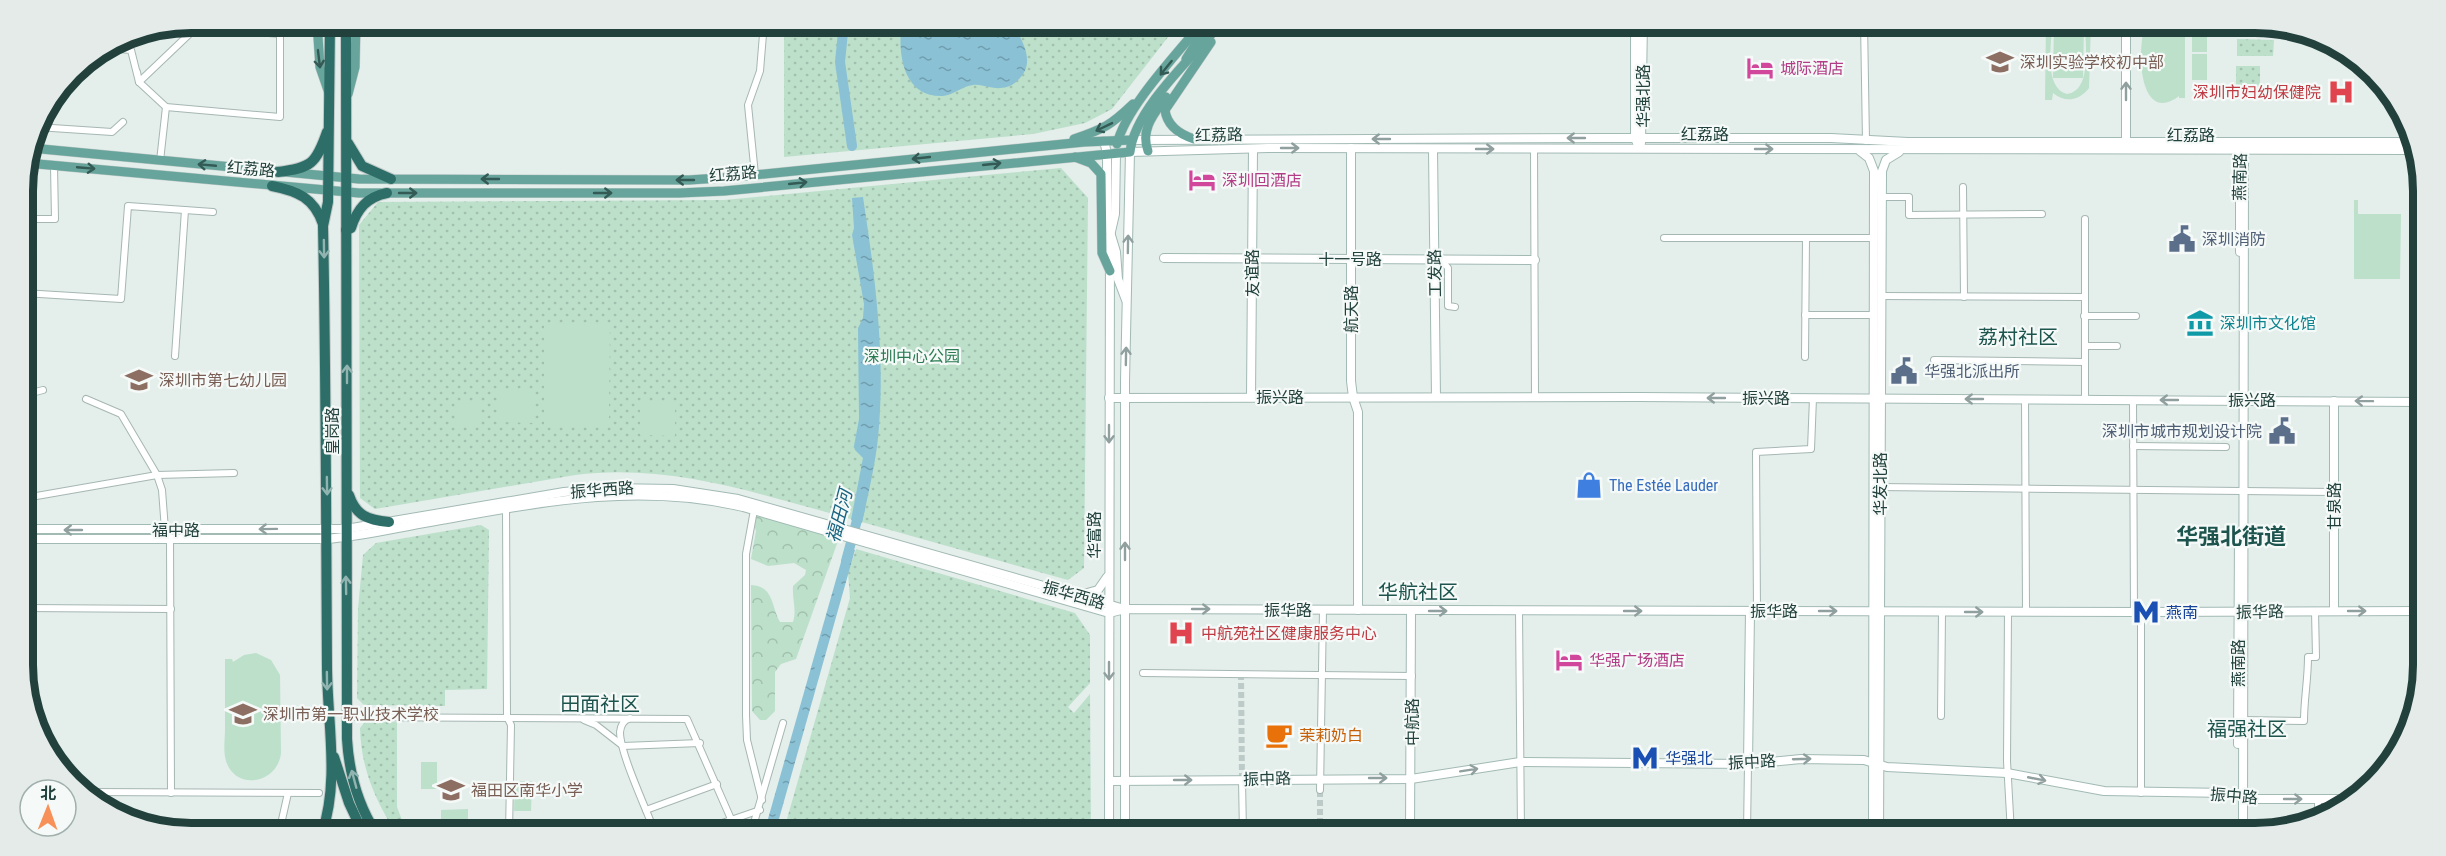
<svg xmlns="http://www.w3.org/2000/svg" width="2446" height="856" font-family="'Roboto Condensed','Noto Sans SC',sans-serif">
	<defs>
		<pattern id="forest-crowns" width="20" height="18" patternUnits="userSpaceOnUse" patternTransform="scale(1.5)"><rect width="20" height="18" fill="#bce0ca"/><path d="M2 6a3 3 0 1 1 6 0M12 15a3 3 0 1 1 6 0" fill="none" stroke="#a1c1ae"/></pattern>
		<pattern id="park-dots" width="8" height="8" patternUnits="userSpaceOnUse" patternTransform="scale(1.5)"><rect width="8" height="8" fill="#bce0ca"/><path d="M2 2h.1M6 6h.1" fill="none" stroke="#a1c1ae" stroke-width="1.8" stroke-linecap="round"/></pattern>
		<pattern id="water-ripples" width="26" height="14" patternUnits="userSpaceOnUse" patternTransform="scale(1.5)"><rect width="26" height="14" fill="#8ac1d5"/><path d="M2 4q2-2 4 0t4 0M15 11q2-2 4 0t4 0" fill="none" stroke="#709eae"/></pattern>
	</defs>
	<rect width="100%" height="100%" fill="#e4eeeb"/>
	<path fill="url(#forest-crowns)" d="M756 515 839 538 796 659 781 664 775 672V711L766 720H760L752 711 751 585C774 586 771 606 780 622H793C797 610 792 599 793 586L805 575 806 570 794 563 768 566 751 559 756 531 752 517Z"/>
	<g fill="url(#park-dots)">
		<polygon points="784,23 1179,23 1112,109 1085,123 1033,134 784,157"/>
		<polygon points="2237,39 2274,40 2273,56 2237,56"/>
		<rect x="2236" y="66" width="24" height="23"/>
		<path d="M1061 168 1088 198 1084 568 1068 580C993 559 919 538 844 517 756 493 668 463 575 475L375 509 360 498 359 225 378 202 724 200Z"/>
		<polygon points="481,525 489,530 487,689 445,690 445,706 364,705 357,698 358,609 363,555 376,543"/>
		<polygon points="856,549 1075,613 1090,635 1090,683 1068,707 1074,713 1090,694 1091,833 783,833 850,598 848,573"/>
		<path d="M365 722H397V807L407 833H396C375 800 361 768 360 728Z"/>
	</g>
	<g fill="#bce0ca">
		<path d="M2046 23H2052C2052 42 2043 88 2067 94 2093 91 2085 42 2085 23H2091L2089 88C2079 101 2065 103 2053 93L2052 100H2045Z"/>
		<polygon points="2054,23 2084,23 2083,78 2053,78"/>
		<path d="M2147 23H2159L2152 27 2149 36H2178L2175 27 2169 23H2185V98H2179V96C2137 128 2136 40 2147 23Z"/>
		<rect x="2192" y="26" width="15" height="26"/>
		<rect x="2192" y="54" width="15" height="26"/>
		<polygon points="2354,200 2358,200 2358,214 2401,214 2400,279 2354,279"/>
		<polygon points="544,323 610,324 609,408 544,408"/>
		<polygon points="497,390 535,390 534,423 497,422"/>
		<polygon points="640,401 675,402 675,436 640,435"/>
		<polygon points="456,402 481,403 481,426 455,426"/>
		<rect x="544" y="409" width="65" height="16"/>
		<path d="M256 653 271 660 280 675 281 753C278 783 236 792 226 761 223 751 225 739 225 729 225 705 225 682 225 659H232L233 662 244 655Z"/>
		<rect x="421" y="762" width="16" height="27"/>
		<polygon points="515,781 532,781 531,811 514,811"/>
		<polygon points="468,809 468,825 441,825 441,810"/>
	</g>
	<g fill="url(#water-ripples)">
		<path d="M902 23H1012C1023 41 1037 64 1017 81 1013 85 1007 88 1000 88 991 89 982 84 973 85 962 86 954 95 943 96 903 98 897 53 902 23Z"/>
		<path d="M863 197C875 276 886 357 878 438 875 466 868 495 862 523L851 520 863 458 855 450 854 446 859 419 858 328 863 318 864 304 852 235 854 228 852 198Z"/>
		<polygon points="845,548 855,550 775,833 764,833"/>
	</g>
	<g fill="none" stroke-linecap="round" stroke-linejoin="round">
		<g stroke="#8ac1d5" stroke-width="10">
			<polyline points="844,22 840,62 852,146"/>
			<polyline points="846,561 860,509"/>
		</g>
		<g stroke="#bdcbc8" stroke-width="6" stroke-dasharray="6 3" stroke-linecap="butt">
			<polyline points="1241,674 1242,780"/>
			<polyline points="1320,833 1320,790"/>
		</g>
		<defs>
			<g id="street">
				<polyline points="202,22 139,82 166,107 280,117 280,22"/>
				<polyline points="222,22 225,29 280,34"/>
				<polyline points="1864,22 1866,141"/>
				<polyline points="106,48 131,50 139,82 137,72"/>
				<polyline points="37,127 112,132 123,122"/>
				<polyline points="1534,149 1535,397"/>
				<polyline points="160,161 166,107"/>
				<polyline points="755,175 748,105 760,71 764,22"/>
				<polyline points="1963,187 1964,297"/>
				<polyline points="1882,197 1909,197 1909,215 2042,214"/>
				<polyline points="23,219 55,219 54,166"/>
				<polyline points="2085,219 2085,400"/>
				<polyline points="1664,238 1873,238"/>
				<polyline points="1441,259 1448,268 1448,306 1455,307"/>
				<polyline points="23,293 121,299 128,206 213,212"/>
				<polyline points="1881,296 2084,297"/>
				<polyline points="1805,315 1873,315"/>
				<polyline points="2084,316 2136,316"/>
				<polyline points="2085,346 2117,346"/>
				<polyline points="175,356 185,210"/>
				<polyline points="1805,357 1806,238"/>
				<polyline points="1934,360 2085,362"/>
				<polyline points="24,395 43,390"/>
				<polyline points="86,399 121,414 157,475 162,490 165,530"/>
				<polyline points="2025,399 2026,611"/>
				<polyline points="2133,400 2134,612"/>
				<polyline points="2133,446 2226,447"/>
				<polyline points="1879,487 2334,492"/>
				<polyline points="25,498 157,475 234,473"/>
				<polyline points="506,509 507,717 511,725 509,833"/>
				<polyline points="754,510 746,554 746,715 747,740 762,800"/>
				<polyline points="170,539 171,793"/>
				<polyline points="25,608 171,609"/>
				<polyline points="1519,611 1521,833"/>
				<polyline points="1757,611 1756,452 1811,449 1813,398"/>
				<polyline points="2008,612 2007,761 2011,833"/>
				<polyline points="1143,673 1412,676"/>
				<polyline points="1941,716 1942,612"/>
				<polyline points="347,717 687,719 731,819"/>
				<path d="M630 718C623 721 621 725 620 732 620 754 647 810 655 833"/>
				<polyline points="584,720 596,725 623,746 700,743"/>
				<path d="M2242 720 2304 721C2304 699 2308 680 2308 657H2316L2315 611"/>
				<polyline points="1242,780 1243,833"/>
				<polyline points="1320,790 1323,610"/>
				<polyline points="89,792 319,793"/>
				<polyline points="2141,793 2141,612"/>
				<polyline points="646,810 717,784"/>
				<polyline points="2318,813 2318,799"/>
				<polyline points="1747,831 1873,832"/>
				<polyline points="1747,832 1748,764"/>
				<polyline points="279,833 288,793"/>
				<polyline points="693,833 760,810"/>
				<polyline points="751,833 783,723"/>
			</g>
			<g id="secondary">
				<polyline points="1635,22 1635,138 1637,143"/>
				<polyline points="1132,140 1609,138 1831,138 1908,142 2410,142"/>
				<polyline points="1104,141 1107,153 1107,222 1116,252 1118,279 1126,300"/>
				<polyline points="1641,143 1643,22"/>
				<polyline points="2126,146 2126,22"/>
				<polyline points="1351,148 1351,381 1353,397 1358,412 1358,610"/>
				<polyline points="1433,149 1436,397"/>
				<polyline points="1860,151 1869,158 1874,171 1873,833"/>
				<polyline points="2240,252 2240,145"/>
				<polyline points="1164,258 1535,260"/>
				<polyline points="1251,397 1253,149"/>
				<polyline points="1109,398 1639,397 2423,402"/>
				<polyline points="25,529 346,529 564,492 609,488 673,489 738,499 1121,608"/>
				<path d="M25 539H326C362 536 395 528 430 522 537 503 635 482 743 507L1109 613 1125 609 2141 612 2423 611"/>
				<polyline points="1080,595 1098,590 1107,577"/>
				<polyline points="2334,611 2334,401"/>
				<polyline points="2238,744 2239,532"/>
				<polyline points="1748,764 1750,611"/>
				<polyline points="1109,781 1411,779 1520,762 1748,764 1801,759 1864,760 1887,767 2007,773 2104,791 2228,793 2253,799 2356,799"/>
				<polyline points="1109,833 1110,236 1115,214 1116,153"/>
				<polyline points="1125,833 1125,381 1130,152 1268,148 2413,150"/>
				<polyline points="1410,833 1411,611"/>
				<polyline points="1879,833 1882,171 1886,160 1899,152"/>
				<polyline points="2243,833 2244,147"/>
			</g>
			<g id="primary">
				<polyline points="317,22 320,67 329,93"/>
				<polyline points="1186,59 1204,30"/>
				<polyline points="348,94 355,67 356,22"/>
				<path d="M1074 139C1104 129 1111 125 1133 104"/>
				<path d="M1194 139C1179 134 1167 126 1165 110L1211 42"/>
				<path d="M1117 144C1126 107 1177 54 1203 22"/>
				<polyline points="31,148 359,179 689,180 734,177 1084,142 1132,140"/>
				<path d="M1148 151C1140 129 1154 114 1166 97"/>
				<polyline points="1075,157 1091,163 1101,174 1102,253 1110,271"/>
				<path d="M27 163 359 193H679L724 191 1130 152C1135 108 1194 56 1222 22"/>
			</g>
			<g id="highway">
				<path d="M346 22 347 739C349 772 358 805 376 833"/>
				<polyline points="348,143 362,166 391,179"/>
				<path d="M278 172C311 168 316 164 327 132"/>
				<path d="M272 186C298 191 314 198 323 224"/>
				<path d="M346 230 351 228C357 209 367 197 387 193"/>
				<path d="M349 495C356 516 368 520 389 522"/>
				<polyline points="334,757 349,803 363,833"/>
				<path d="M322 833C340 780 327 721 327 666 326 520 326 373 323 226L328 202 330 22"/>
			</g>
		</defs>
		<use href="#street" stroke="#a6b7b3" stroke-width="8"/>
		<use href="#secondary" stroke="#a2bab4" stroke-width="10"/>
		<use href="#primary" stroke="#c1cac8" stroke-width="10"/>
		<use href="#highway" stroke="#c1cac8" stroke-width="12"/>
		<use href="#street" stroke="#fff" stroke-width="6"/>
		<use href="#secondary" stroke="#fff" stroke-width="8"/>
		<use href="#primary" stroke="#67a59c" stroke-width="9"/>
		<use href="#highway" stroke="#2d6f68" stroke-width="10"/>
	</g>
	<defs><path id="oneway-shaft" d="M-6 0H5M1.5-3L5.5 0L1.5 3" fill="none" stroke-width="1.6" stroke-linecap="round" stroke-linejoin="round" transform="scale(1.5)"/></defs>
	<g stroke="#335a54">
		<use href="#oneway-shaft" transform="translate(319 59) rotate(83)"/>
		<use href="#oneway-shaft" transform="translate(1166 68) rotate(129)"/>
		<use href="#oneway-shaft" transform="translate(1104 127) rotate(154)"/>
		<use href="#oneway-shaft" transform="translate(921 158) rotate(174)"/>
		<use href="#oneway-shaft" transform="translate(992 164) rotate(-6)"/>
		<use href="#oneway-shaft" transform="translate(207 165) rotate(-175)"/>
		<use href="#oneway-shaft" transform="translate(86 168) rotate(5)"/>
		<use href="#oneway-shaft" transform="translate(490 179) rotate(180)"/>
		<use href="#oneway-shaft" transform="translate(685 180) rotate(180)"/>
		<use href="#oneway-shaft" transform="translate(798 183) rotate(-6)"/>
		<use href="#oneway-shaft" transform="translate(408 193)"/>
		<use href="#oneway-shaft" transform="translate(603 193)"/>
	</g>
	<g stroke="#90a09e">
		<use href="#oneway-shaft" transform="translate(2126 91) rotate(-90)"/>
		<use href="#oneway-shaft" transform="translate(1576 138) rotate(180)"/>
		<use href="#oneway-shaft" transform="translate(1381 139) rotate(-180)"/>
		<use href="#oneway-shaft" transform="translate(1290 148)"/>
		<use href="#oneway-shaft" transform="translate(1485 149)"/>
		<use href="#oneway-shaft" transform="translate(1764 149)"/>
		<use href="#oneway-shaft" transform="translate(1128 244) rotate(-89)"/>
		<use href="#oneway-shaft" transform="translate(1126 356) rotate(-89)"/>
		<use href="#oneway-shaft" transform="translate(1716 398) rotate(-180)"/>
		<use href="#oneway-shaft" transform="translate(1974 399) rotate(-180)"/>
		<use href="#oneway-shaft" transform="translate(2169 400) rotate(-180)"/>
		<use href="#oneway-shaft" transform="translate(2364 401) rotate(-179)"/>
		<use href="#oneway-shaft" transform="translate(1109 434) rotate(90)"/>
		<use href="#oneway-shaft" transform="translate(268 529) rotate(179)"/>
		<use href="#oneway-shaft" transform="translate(73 530) rotate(-180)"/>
		<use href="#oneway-shaft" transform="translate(1125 551) rotate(-90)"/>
		<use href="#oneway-shaft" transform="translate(1201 609)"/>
		<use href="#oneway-shaft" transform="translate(1438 611)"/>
		<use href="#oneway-shaft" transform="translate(1633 611)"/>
		<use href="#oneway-shaft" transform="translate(1828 611)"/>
		<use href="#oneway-shaft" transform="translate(2357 611)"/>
		<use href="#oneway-shaft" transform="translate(1974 612)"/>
		<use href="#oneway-shaft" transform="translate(1109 671) rotate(90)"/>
		<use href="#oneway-shaft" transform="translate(1802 759) rotate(-2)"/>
		<use href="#oneway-shaft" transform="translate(1469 770) rotate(-9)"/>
		<use href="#oneway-shaft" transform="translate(1378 778)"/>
		<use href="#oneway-shaft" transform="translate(2037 779) rotate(11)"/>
		<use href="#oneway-shaft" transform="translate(1183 780)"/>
		<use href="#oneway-shaft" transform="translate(2293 799)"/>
	</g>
	<g stroke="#91b4b0">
		<use href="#oneway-shaft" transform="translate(324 249) rotate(89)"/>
		<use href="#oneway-shaft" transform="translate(347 374) rotate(-90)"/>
		<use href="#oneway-shaft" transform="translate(327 486) rotate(89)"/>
		<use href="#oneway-shaft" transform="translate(346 585) rotate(-91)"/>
		<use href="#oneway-shaft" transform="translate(327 681) rotate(89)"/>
		<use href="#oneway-shaft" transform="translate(354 779) rotate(-105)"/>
	</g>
	<defs>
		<symbol id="school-bare" viewBox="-9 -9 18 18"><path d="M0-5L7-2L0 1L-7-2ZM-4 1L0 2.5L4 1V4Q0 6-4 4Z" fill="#8d6e63" stroke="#f5faf8" stroke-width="2.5" paint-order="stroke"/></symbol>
		<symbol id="hotel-bare" viewBox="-9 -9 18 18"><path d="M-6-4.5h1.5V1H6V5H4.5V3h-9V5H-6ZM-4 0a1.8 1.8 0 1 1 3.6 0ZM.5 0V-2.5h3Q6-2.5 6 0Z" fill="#d1479c" stroke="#f5faf8" stroke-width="2.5" paint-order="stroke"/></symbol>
		<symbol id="hospital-bare" viewBox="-9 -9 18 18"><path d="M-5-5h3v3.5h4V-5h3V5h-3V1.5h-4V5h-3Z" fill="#e0444e" stroke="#f5faf8" stroke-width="2.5" paint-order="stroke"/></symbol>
		<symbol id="civic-bare" viewBox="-9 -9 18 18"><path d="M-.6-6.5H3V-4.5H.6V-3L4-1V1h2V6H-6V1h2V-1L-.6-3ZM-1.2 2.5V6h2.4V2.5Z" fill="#5c6f8a" stroke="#f5faf8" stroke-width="2.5" paint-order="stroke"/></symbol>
		<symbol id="museum-bare" viewBox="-9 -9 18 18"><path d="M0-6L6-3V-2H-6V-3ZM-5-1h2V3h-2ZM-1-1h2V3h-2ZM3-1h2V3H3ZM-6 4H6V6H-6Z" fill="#0f9aa8" stroke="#f5faf8" stroke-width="2.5" paint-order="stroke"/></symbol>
		<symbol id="shop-bare" viewBox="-9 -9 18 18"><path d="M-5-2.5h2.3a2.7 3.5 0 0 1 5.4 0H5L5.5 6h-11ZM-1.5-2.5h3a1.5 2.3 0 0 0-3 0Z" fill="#3f7fe0" stroke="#f5faf8" stroke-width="2.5" paint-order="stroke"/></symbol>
		<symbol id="metro-bare" viewBox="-9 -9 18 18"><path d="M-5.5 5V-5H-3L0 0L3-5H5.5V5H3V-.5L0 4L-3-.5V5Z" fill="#1a4fb4" stroke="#f5faf8" stroke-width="2.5" paint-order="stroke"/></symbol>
		<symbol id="cafe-bare" viewBox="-9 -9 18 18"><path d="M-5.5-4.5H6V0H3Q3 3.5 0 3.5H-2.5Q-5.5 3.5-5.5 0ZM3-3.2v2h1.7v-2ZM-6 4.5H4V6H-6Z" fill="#e8710a" stroke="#f5faf8" stroke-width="2.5" paint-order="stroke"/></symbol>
	</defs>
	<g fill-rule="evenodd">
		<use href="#school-bare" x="1981" y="43" width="38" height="38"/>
		<use href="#hotel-bare" x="1741" y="49" width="38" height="38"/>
		<use href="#hospital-bare" x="2322" y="73" width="38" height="38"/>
		<use href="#hotel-bare" x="1183" y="161" width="38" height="38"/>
		<use href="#civic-bare" x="2163" y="220" width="38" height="38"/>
		<use href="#museum-bare" x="2181" y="304" width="38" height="38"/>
		<use href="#civic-bare" x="1885" y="352" width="38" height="38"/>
		<use href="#school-bare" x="120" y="361" width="38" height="38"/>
		<use href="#civic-bare" x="2263" y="412" width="38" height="38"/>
		<use href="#shop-bare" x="1570" y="466" width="38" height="38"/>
		<use href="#metro-bare" x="2127" y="593" width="38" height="38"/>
		<use href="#hospital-bare" x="1162" y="614" width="38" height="38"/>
		<use href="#hotel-bare" x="1550" y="641" width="38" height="38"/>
		<use href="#school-bare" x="224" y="695" width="38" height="38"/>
		<use href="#cafe-bare" x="1260" y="716" width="38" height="38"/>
		<use href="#metro-bare" x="1626" y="739" width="38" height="38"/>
		<use href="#school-bare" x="432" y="771" width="38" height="38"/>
	</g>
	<g text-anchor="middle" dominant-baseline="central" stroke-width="4.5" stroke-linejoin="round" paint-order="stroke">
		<g font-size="16" fill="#785e54" stroke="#f5faf8" text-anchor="start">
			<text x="2020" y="62">深圳实验学校初中部</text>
			<text x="159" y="380">深圳市第七幼儿园</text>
			<text x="263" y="714">深圳市第一职业技术学校</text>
			<text x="471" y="790">福田区南华小学</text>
		</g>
		<g font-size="16" fill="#b23c85" stroke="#f5faf8" text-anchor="start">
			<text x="1780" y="68">城际酒店</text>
			<text x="1222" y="180">深圳回酒店</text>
			<text x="1589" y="660">华强广场酒店</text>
		</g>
		<g font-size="16" fill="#be3a42" stroke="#f5faf8" text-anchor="end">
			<text x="2321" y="92">深圳市妇幼保健院</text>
			<text x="1201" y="633" text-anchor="start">中航苑社区健康服务中心</text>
		</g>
		<g font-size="16" fill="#22413c" stroke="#f5faf8">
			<text transform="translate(1643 96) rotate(-90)">华强北路</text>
			<text x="1705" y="134">红荔路</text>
			<text transform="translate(1219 135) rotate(-1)">红荔路</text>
			<text x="2191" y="135">红荔路</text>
			<text transform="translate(251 169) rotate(5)">红荔路</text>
			<text transform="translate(733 174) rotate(-5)">红荔路</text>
			<text transform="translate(2240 177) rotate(-89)">燕南路</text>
			<text x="1350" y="259">十一号路</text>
			<text transform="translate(1252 273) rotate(-90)">友谊路</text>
			<text transform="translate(1435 273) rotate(-91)">工发路</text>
			<text transform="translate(1351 309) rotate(-90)">航天路</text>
			<text x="1280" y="397">振兴路</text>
			<text x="1766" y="398">振兴路</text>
			<text x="2252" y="400">振兴路</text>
			<text transform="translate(332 431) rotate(-90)">皇岗路</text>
			<text transform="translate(1880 484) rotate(-90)">华发北路</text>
			<text transform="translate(602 490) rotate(-4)">振华西路</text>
			<text transform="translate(2334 506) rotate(-90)">甘泉路</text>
			<text x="176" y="530">福中路</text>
			<text transform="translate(1094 535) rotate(-90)">华富路</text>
			<text transform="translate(1074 595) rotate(16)">振华西路</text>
			<text x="1288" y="610">振华路</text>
			<text x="1774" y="611">振华路</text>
			<text transform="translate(2260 612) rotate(-1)">振华路</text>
			<text transform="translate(2238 663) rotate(-90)">燕南路</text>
			<text transform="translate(1412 722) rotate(-90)">中航路</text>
			<text transform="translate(1752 762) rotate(-3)">振中路</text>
			<text transform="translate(1267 779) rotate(-2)">振中路</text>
			<text transform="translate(2234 796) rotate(5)">振中路</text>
		</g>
		<g font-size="16" fill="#4e5e75" stroke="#f5faf8" text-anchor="start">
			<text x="2202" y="239">深圳消防</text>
			<text x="1924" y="371">华强北派出所</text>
			<text x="2262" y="431" text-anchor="end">深圳市城市规划设计院</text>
		</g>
		<g font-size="16" fill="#0d838f" stroke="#f5faf8" text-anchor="start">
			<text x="2220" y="323">深圳市文化馆</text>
		</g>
		<g font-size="16" fill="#2a7a52" stroke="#f5faf8">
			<text x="912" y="356">深圳中心公园</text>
		</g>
		<g font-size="16" fill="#366cbe" stroke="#f5faf8" text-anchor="start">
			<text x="1609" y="485">The Estée Lauder</text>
		</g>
		<g font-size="16" fill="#164399" stroke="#f5faf8" text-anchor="start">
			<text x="2166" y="612">燕南</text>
			<text x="1665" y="758">华强北</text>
		</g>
		<g font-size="16" fill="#c56008" stroke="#f5faf8" text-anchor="start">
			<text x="1299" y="735">茉莉奶白</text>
		</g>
		<g font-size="18" font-style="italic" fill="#196480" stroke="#f5faf8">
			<text transform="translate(839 516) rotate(-75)">福田河</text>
		</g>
		<g font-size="20" fill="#1d544d" stroke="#f5faf8">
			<text x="2018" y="337">荔村社区</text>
			<text x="1418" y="592">华航社区</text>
			<text x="600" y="704">田面社区</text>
			<text x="2247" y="729">福强社区</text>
		</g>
		<g font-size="22" font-weight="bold" fill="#1d544d" stroke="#f5faf8">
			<text x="2231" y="536">华强北街道</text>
		</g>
	</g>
	<path d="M0 0H2446V856H0ZM191 33H2255A158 158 0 0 1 2413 191V665A158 158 0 0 1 2255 823H191A158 158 0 0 1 33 665V191A158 158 0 0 1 191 33Z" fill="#e4ebe9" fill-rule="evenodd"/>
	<path fill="none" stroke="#22413c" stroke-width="8" d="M191 33H2255A158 158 0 0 1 2413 191V665A158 158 0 0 1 2255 823H191A158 158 0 0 1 33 665V191A158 158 0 0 1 191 33Z"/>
	<g transform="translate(48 808) rotate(1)"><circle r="28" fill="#f5faf8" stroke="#a1b0ad" stroke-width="1.5"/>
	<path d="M0-4.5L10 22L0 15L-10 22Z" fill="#f89159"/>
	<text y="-9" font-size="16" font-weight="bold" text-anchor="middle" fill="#22413c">北</text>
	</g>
</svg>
